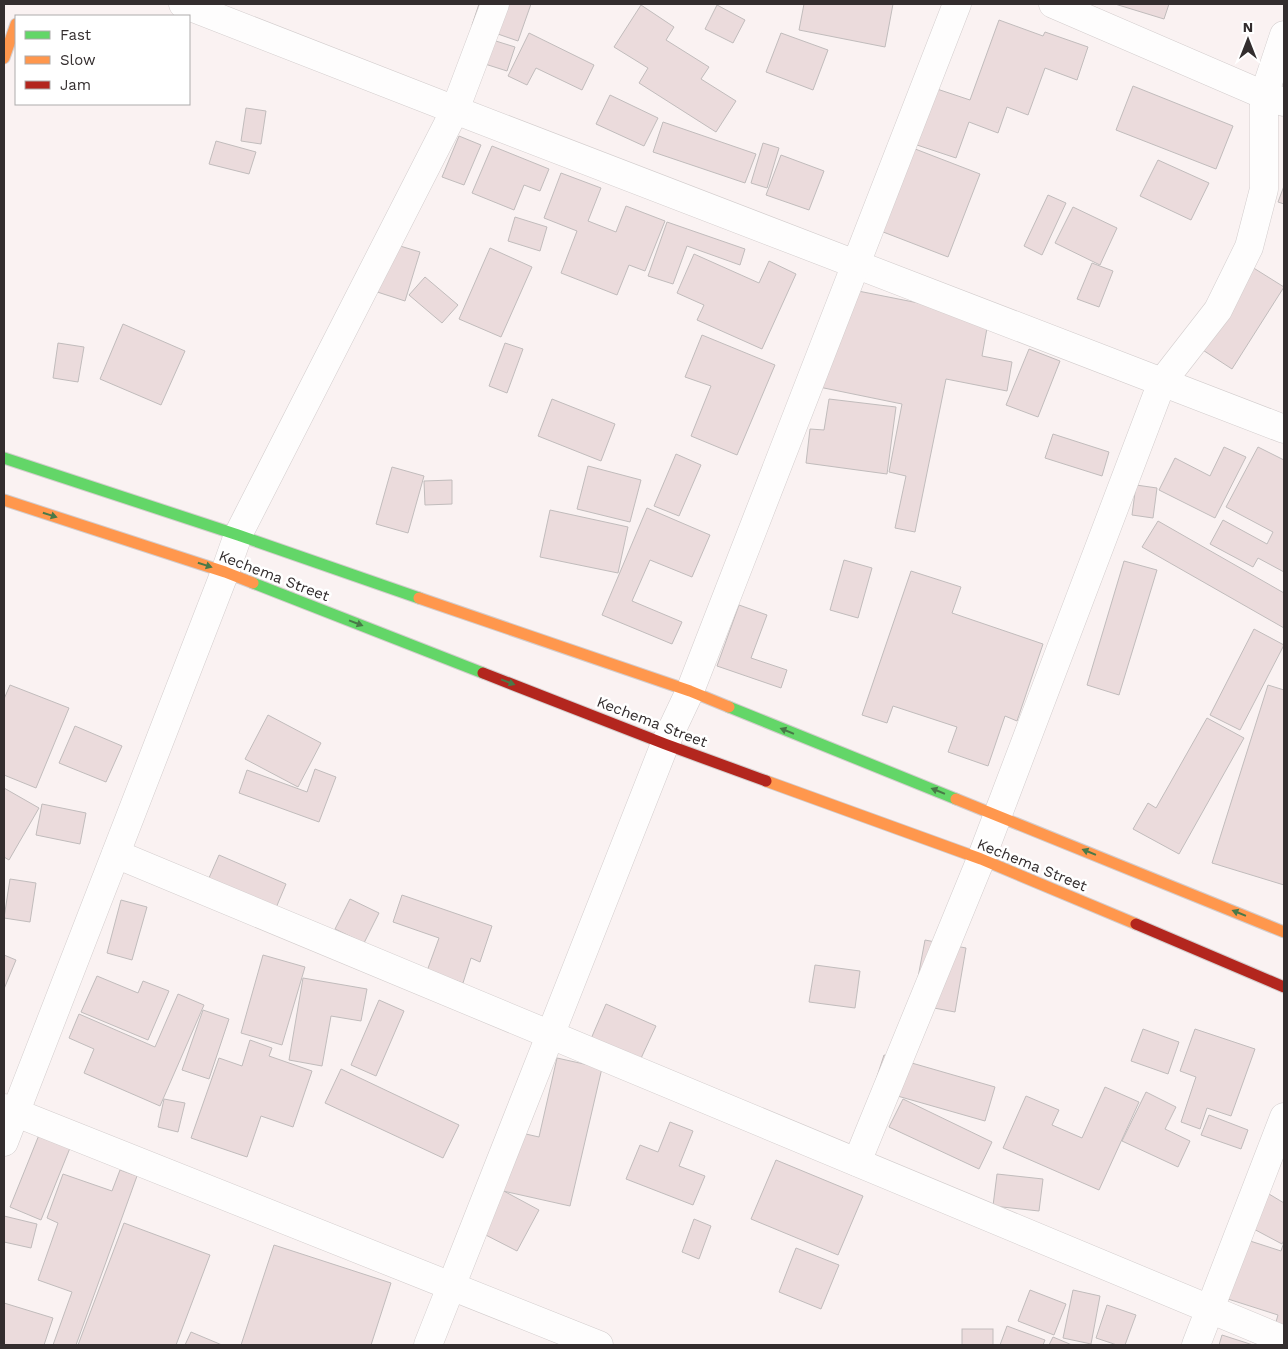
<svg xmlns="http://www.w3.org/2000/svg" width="1288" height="1349" font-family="'Work Sans',sans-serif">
	<rect width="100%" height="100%" fill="#faf2f2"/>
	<g fill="#ebdbdc" stroke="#c1bcbc">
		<polygon points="479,4 531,4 518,41 472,25"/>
		<polygon points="804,4 893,4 885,47 799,30"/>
		<polygon points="1115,4 1169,4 1164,19"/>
		<polygon points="641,5 674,27 666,40 709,67 701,79 736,101 716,132 639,83 648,68 614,47"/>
		<polygon points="717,5 745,20 733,43 705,29"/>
		<polygon points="999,20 1043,36 1045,32 1088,47 1077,80 1045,68 1028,115 1007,107 998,133 969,122 956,158 911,143 931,87 970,100"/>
		<polygon points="470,33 515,47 507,71 463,57"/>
		<polygon points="529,33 594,65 582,90 536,68 527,85 508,76"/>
		<polygon points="781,33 828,50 813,90 766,72"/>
		<polygon points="1133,86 1233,126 1216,169 1116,130"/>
		<polygon points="610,95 658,118 644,146 596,124"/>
		<polygon points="246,108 266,111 261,144 241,141"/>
		<polygon points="663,122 756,154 745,183 653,152"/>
		<polygon points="459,136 481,145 464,185 442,177"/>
		<polygon points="216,141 256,152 249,174 209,164"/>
		<polygon points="763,143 779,148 767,188 751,183"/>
		<polygon points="492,146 549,169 540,191 524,185 514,210 472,193"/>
		<polygon points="910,147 980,174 948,257 878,230"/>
		<polygon points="781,155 824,171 809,210 766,195"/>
		<polygon points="1158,160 1209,183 1191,220 1140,196"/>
		<polygon points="561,173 601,188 588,221 616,232 626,206 665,221 645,271 629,265 617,295 561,273 577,231 544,218"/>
		<polygon points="1284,186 1284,204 1278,202"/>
		<polygon points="1048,195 1066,203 1042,255 1024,246"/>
		<polygon points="1073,207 1117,228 1100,265 1055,243"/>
		<polygon points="515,217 547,227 540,251 508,241"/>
		<polygon points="667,222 745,249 740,265 687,246 673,284 648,276"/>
		<polygon points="380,240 420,252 405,301 365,288"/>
		<polygon points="490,248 532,267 501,337 459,319"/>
		<polygon points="694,254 759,283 769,261 796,274 762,349 697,320 704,305 677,293"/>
		<polygon points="1244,262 1284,287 1232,369 1192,343"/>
		<polygon points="1092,263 1113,271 1099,307 1077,299"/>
		<polygon points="425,277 458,305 442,323 409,295"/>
		<polygon points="843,288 989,317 982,356 1012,362 1007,391 946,379 915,532 895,528 906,476 889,472 902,404 819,387"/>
		<polygon points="123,324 185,351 161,405 100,379"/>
		<polygon points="702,335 775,365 737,455 691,436 711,386 685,377"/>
		<polygon points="58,343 84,347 78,382 53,378"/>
		<polygon points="505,343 523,349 507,393 489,386"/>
		<polygon points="1029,349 1060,361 1038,417 1006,405"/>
		<polygon points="552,399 615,424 601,461 538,436"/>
		<polygon points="829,399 896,407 887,474 806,463 810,429 824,430"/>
		<polygon points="1053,434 1109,452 1102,476 1045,458"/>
		<polygon points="1224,447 1246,457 1215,518 1159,490 1175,458 1210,476"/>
		<polygon points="1258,447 1284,460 1284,572 1258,558 1253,567 1210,544 1223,520 1267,544 1273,532 1226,507"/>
		<polygon points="676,454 701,465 679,516 654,506"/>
		<polygon points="588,466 641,480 630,522 577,509"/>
		<polygon points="392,467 424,476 408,533 376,524"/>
		<polygon points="452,480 452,504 425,505 424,481"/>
		<polygon points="1136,485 1157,488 1153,518 1132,515"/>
		<polygon points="647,508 710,535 692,577 650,560 632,601 682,622 672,644 602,615"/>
		<polygon points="550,510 628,527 618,573 540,557"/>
		<polygon points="1158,521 1284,593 1284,628 1142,547"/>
		<polygon points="844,560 872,568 858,618 830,610"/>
		<polygon points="1124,561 1157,570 1119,695 1087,685"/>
		<polygon points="911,571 961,587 952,613 1043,644 1017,721 1005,716 988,766 948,752 957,727 893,706 887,723 862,715"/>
		<polygon points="739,605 767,615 751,658 787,670 781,688 717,666"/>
		<polygon points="1254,629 1284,645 1240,730 1210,715"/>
		<polygon points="10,685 69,708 36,788 4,775 4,699"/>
		<polygon points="1268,685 1284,690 1284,885 1212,863"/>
		<polygon points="268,715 321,743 298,787 245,759"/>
		<polygon points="1207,718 1244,738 1179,854 1133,829 1148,803 1156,808"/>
		<polygon points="75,726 122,746 106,782 59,763"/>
		<polygon points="315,769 336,777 319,822 239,793 247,770 307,792"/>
		<polygon points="4,788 39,808 9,860 4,857"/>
		<polygon points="42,804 86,813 80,844 36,835"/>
		<polygon points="219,855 286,884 273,915 205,887"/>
		<polygon points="10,879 36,883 30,922 4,918"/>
		<polygon points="402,895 492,926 480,962 471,958 463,983 427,971 439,938 393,922"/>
		<polygon points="350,899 379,913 364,943 335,929"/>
		<polygon points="121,900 147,907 132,960 107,953"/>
		<polygon points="925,940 966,948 955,1012 913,1004"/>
		<polygon points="4,955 16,960 4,989"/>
		<polygon points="263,955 305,967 282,1045 241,1033"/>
		<polygon points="815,965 860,971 855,1008 809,1002"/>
		<polygon points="97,976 138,993 143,981 169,991 148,1040 81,1012"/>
		<polygon points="303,978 367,989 361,1021 331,1016 322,1066 289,1060"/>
		<polygon points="178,994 204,1005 160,1106 84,1073 94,1049 69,1038 79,1014 155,1047"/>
		<polygon points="379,1000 404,1011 376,1076 351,1065"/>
		<polygon points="606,1004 656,1026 636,1069 587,1048"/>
		<polygon points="203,1010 229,1019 209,1079 182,1070"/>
		<polygon points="1143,1029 1179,1042 1168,1074 1131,1061"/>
		<polygon points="1195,1029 1255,1049 1231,1116 1207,1108 1200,1129 1181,1122 1196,1077 1180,1071"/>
		<polygon points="250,1040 272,1048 269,1056 312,1071 293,1127 261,1116 247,1157 191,1138 219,1058 242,1066"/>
		<polygon points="884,1055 995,1087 985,1121 873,1089"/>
		<polygon points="557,1058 602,1068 570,1206 503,1191 517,1132 539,1137"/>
		<polygon points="341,1069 459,1125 443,1158 325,1103"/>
		<polygon points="1105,1087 1139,1102 1099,1190 1003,1148 1026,1096 1059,1110 1052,1125 1082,1138"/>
		<polygon points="1146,1092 1176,1107 1165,1129 1190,1141 1178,1167 1122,1141"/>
		<polygon points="164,1099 185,1103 178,1132 158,1127"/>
		<polygon points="903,1099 992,1142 979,1169 889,1127"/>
		<polygon points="1209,1115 1248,1130 1241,1149 1201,1135"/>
		<polygon points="670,1122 693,1131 679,1166 705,1176 693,1205 626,1179 640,1145 658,1152"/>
		<polygon points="39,1135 70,1148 41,1220 10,1207"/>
		<polygon points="776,1160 863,1196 838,1255 751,1219"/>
		<polygon points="120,1170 137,1176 76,1345 53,1345 72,1292 38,1280 58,1223 47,1218 63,1174 112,1191"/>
		<polygon points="997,1174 1043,1179 1039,1211 993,1206"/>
		<polygon points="500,1189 539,1210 517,1251 478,1231"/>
		<polygon points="1269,1194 1284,1203 1284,1240 1282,1244 1250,1227"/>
		<polygon points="4,1216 37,1224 31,1248 4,1242"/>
		<polygon points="694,1219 711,1226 699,1259 682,1252"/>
		<polygon points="124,1223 210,1255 176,1345 78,1345"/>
		<polygon points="1247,1240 1281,1251 1284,1242 1284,1332 1274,1329 1278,1315 1228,1299"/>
		<polygon points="274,1245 391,1283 371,1345 241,1345"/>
		<polygon points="796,1248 839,1265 821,1309 779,1292"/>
		<polygon points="1030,1290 1066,1304 1054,1335 1018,1321"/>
		<polygon points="1073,1290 1100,1296 1091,1344 1063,1338"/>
		<polygon points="4,1303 53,1318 44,1345 4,1345"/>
		<polygon points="1107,1305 1136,1315 1125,1345 1117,1345 1096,1338"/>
		<polygon points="1007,1326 1045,1340 1043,1345 1000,1345"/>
		<rect x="962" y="1329" width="31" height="16"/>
		<polygon points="191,1332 222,1345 185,1345"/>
		<polygon points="1222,1335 1253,1345 1219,1345"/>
		<polygon points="1053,1337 1072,1345 1049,1345"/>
	</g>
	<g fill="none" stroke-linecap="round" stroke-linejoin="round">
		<defs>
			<g id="street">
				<polyline points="183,4 455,110 1284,429"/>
				<polyline points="1053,4 1264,95 1284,102"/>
				<polyline points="116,854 1284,1340"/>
				<polyline points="4,1108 599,1345"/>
				<polyline points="4,1142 225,572 238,535 455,110 495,4"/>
				<polyline points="857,1162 981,859 1162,382 1218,310 1249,247 1264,189 1264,95 1284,35"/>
				<polyline points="428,1345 665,744 690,691 957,4"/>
				<polyline points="1196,1345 1284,1117"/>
			</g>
			<g id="fast">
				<polyline points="4,458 238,535 419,598"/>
				<polyline points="253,583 483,673"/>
				<polyline points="729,707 956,799"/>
			</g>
			<g id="slow">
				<polyline points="4,58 16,24"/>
				<polyline points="4,500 225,572 253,583"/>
				<polyline points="419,598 690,691 729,707"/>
				<polyline points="766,781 981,859 1136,924"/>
				<polyline points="956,799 1284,932"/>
			</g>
			<g id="jam">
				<polyline points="483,673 665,744 766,781"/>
				<polyline points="1136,924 1284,987"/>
			</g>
		</defs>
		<use href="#street" stroke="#d3cdcd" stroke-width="29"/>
		<use href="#fast" stroke="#d3cdcd" stroke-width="13"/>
		<use href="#slow" stroke="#d3cdcd" stroke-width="13"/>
		<use href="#jam" stroke="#d3cdcd" stroke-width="13"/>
		<use href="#street" stroke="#fefdfd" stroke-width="28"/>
		<use href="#fast" stroke="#63d668" stroke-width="11"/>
		<use href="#slow" stroke="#ff974d" stroke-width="11"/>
		<use href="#jam" stroke="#b3261e" stroke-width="11"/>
	</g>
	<defs><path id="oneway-solid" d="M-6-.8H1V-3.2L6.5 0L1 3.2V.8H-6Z" transform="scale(1.25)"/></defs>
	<g fill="#497948">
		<use href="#oneway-solid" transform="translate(50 515) rotate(18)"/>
		<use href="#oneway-solid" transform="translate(205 565) rotate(18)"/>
		<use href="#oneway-solid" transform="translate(356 623) rotate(21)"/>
		<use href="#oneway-solid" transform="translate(508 682) rotate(21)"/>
		<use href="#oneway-solid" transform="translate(787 731) rotate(-158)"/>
		<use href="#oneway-solid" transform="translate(938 791) rotate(-158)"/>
		<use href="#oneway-solid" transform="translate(1089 852) rotate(-158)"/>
		<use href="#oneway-solid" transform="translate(1239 913) rotate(-158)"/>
	</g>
	<g text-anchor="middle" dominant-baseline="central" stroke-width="5" stroke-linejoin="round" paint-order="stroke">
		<g font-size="15" fill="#332d2e" stroke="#fff">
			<text transform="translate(274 576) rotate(21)">Kechema Street</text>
			<text transform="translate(652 722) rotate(21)">Kechema Street</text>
			<text transform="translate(1032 865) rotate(22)">Kechema Street</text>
		</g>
	</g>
	<rect width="1288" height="1349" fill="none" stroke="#332d2e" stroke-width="10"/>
	<rect x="15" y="15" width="175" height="90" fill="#ffffff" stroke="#adabab"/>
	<rect x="25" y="31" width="25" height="8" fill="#63d668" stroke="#adabab"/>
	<text x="60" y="40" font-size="15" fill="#332d2e">Fast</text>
	<rect x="25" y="56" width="25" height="8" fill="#ff974d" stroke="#adabab"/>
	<text x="60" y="65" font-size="15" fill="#332d2e">Slow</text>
	<rect x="25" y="81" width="25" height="8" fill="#b3261e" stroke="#adabab"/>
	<text x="60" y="90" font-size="15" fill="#332d2e">Jam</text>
	<g transform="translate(1248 40)" stroke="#ffffff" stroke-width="4" paint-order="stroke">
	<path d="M0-4L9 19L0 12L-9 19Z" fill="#332d2e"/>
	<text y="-8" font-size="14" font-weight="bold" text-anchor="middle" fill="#332d2e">N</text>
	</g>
</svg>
